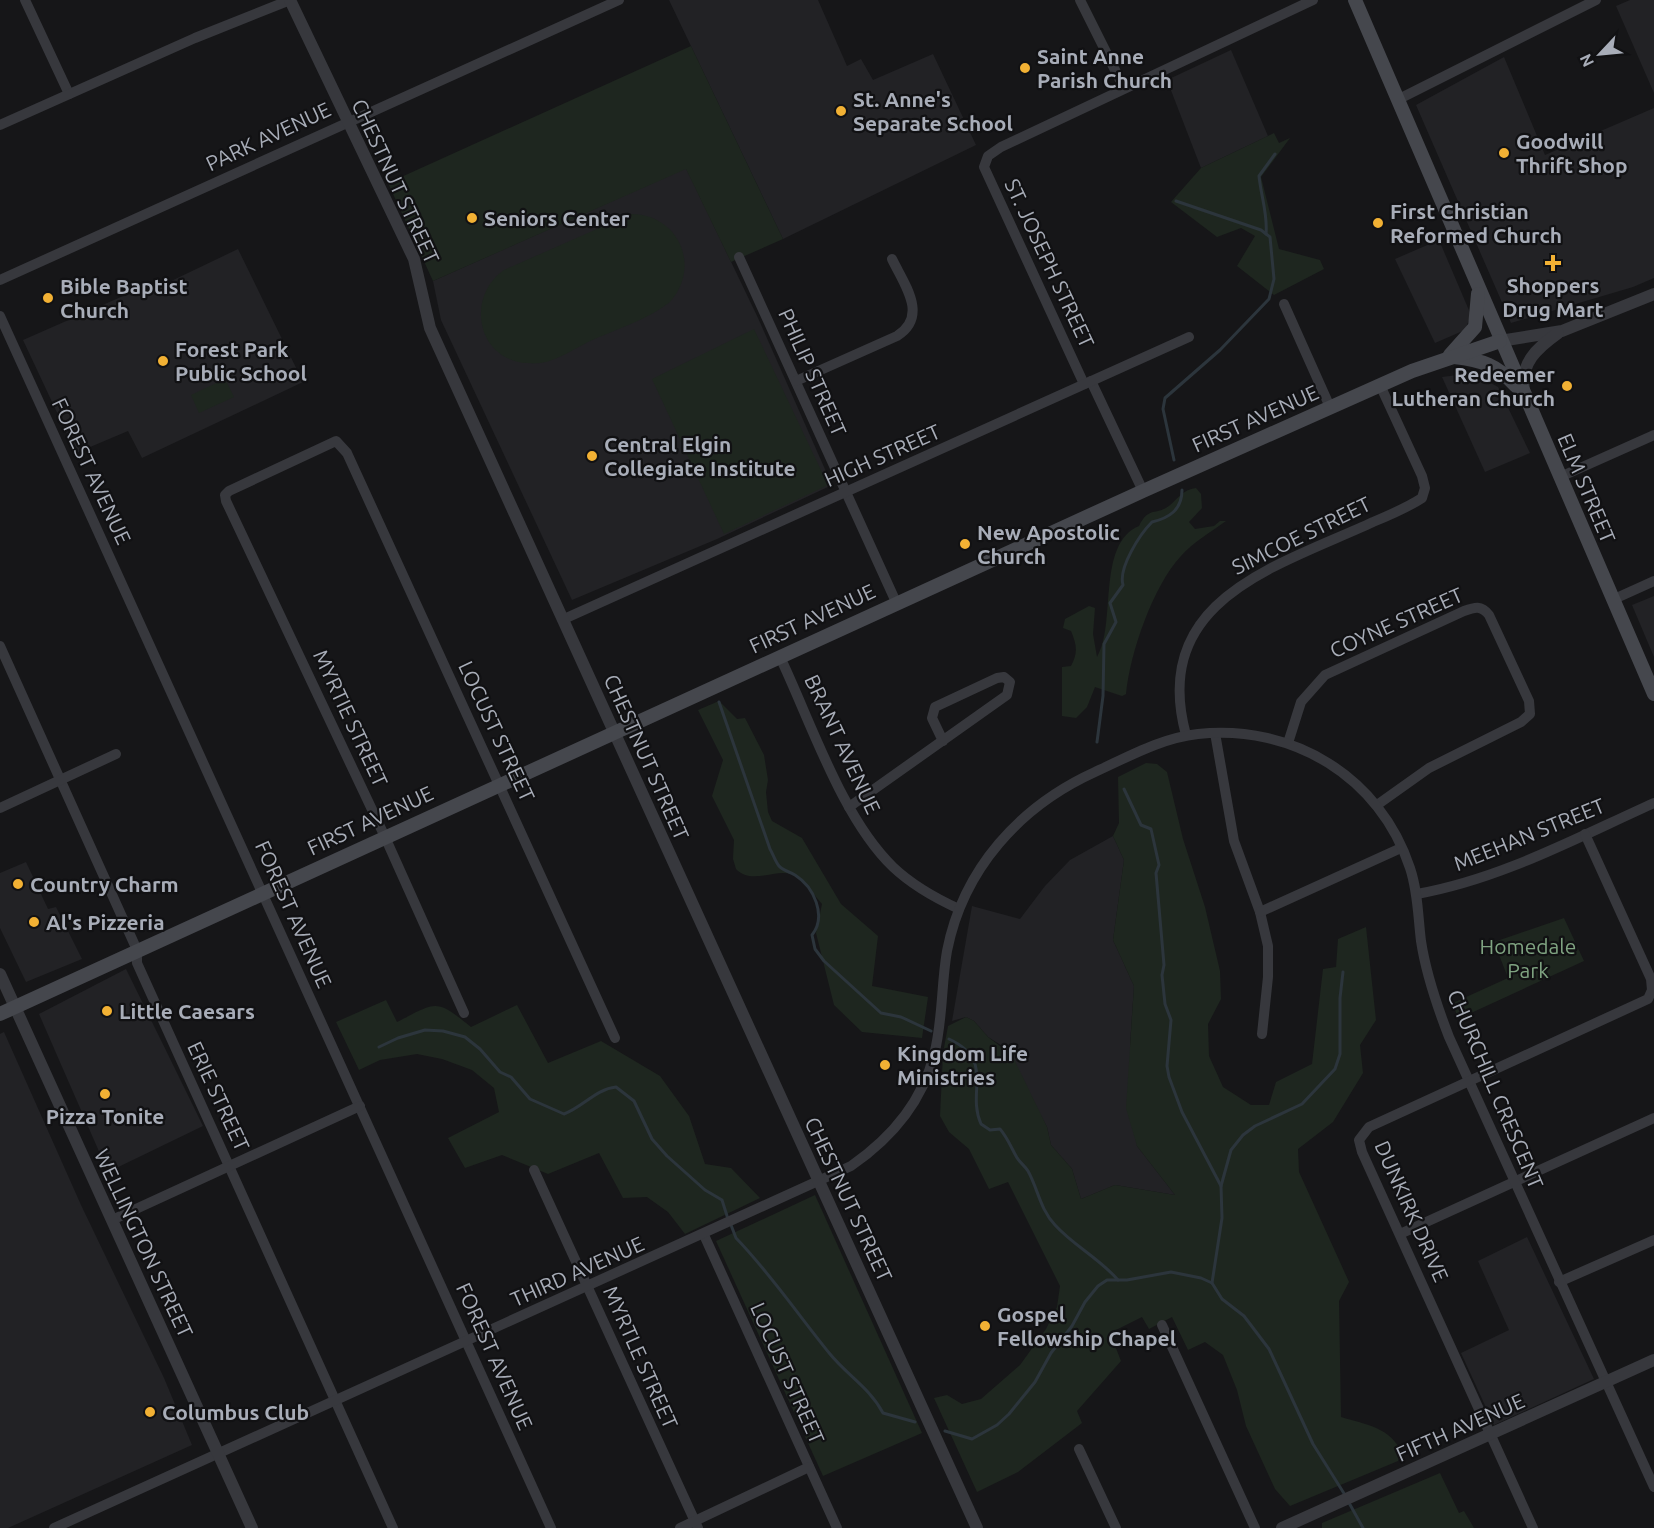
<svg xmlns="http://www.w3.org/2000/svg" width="1654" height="1528" font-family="Ubuntu,sans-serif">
	<rect width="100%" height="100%" fill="#161618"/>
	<g fill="#222225">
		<polygon points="669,0 818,0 847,66 861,59 873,80 933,54 976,145 783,239"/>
		<polygon points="1630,0 1654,0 1654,93 1616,6"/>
		<polygon points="1231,50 1268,136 1201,168 1167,80"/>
		<polygon points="1504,57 1545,155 1654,108 1654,278 1633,287 1511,323 1416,105"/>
		<polygon points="686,168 758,318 832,485 717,539 572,600 441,320 433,281"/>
		<polygon points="1439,240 1471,315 1465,330 1435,343 1395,259"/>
		<polygon points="238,249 303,382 142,458 128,431 76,453 23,340 139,289 142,295"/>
		<polygon points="1473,373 1498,387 1530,453 1485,472 1442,377"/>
		<polygon points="1654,596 1654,657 1632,605"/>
		<polygon points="1113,836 1124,860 1113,940 1134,986 1130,1045 1137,1146 1175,1195 1115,1185 1081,1199 1072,1169 1051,1145 1047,1127 1004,1047 988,1037 974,1021 966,1017 952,1021 972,906 1020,919 1045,886 1070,860"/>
		<polygon points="26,862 48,909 56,907 82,959 26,982 0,928 0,873"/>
		<polygon points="126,969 203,1126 108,1172 39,1014"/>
		<polygon points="4,1032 81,1205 164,1378 192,1445 8,1528 0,1528 0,1034"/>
		<polygon points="1527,1237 1594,1379 1494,1425 1461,1353 1509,1330 1478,1261"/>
	</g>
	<g fill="#1e261f">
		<polygon points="691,46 783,239 731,262 686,169 433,281 388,183"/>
		<polygon points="1274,133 1279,143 1290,138 1261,177 1279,249 1320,260 1324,269 1274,295 1237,266 1255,236 1241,228 1217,237 1171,202 1201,168"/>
		<path d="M631 214C678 214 702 266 670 302 647 320 614 330 588 342 575 349 560 358 546 362 541 363 534 364 528 363 477 361 465 297 504 270Z"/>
		<polygon points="754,329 828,485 724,534 652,379"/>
		<polygon points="225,379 234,397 199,413 191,395"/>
		<path d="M1196 488 1201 494 1202 508 1189 522 1195 529 1214 526 1220 521H1226C1211 532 1193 542 1181 556 1153 586 1130 653 1126 694L1122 696 1095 687 1087 707 1076 718 1062 716V667L1071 666C1078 653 1077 645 1071 631L1063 628 1065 619 1089 606 1095 608 1093 634 1097 657C1117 624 1096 544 1139 526 1149 506 1155 516 1169 506 1179 498 1182 490 1196 488Z"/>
		<path d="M719 701 737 719 745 718 764 755 768 780 766 792 768 812 772 821 802 838 841 904 878 936 872 986 928 997 922 1038 862 1032 834 1005 816 933 822 904C814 895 803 879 791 874 775 869 751 885 736 869L733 859 734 840 712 796 723 760 698 710Z"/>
		<path d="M1146 763 1157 764 1167 772 1183 839 1205 907 1220 971 1221 999 1208 1024 1209 1056 1223 1087 1251 1105H1269L1276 1082 1312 1064 1323 969 1336 967 1338 939 1366 927 1376 1020 1360 1045 1363 1073 1333 1122 1298 1149 1299 1172 1349 1282 1339 1301 1341 1417C1367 1425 1390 1427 1402 1453L1398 1461 1290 1506 1275 1489 1246 1426 1237 1390 1223 1355 1205 1342 1188 1350 1172 1317 1149 1329 1142 1317 1110 1333 1121 1361 1077 1411 1082 1423 1018 1472 977 1492 934 1398 947 1395 962 1404 981 1399 1020 1365 1046 1329 1057 1307 1060 1286 1008 1182 989 1189 969 1149 949 1132 940 1116 943 1053 948 1026 966 1017 974 1021 988 1037 1012 1055 1047 1127 1051 1145 1072 1169 1081 1199 1115 1185 1175 1195 1137 1146 1126 1108 1134 986 1113 940 1124 860 1113 836 1119 823 1118 777Z"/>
		<polygon points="1564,918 1584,961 1458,1019 1453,1003 1508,978 1494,942"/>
		<path d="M386 1000 397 1022C437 1002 435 998 471 1027L517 1005 548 1063 601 1041 660 1076 689 1116 705 1164 731 1168 760 1198 685 1234 668 1212 647 1197 623 1198 599 1153 548 1174 502 1155 465 1168 448 1138 499 1112 494 1088 472 1070 442 1059 417 1054 380 1060 359 1070 336 1022Z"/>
		<polygon points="815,1195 922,1433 823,1476 716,1241"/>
		<polygon points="1440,1473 1459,1513 1464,1511 1474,1528 1322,1528 1322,1523"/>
	</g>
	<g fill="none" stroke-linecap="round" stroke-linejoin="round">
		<g stroke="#2c353c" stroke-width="3">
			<path d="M1266 234C1268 215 1261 196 1259 176L1275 154"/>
			<polyline points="1174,460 1163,409 1165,398 1220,350 1269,299 1274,279 1270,237 1261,230 1176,201"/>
			<path d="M719 702 770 849C773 854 775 861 779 866 783 871 789 871 795 875 814 887 827 916 812 935L815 949 824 961 881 1013 901 1017 931 1031"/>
			<path d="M1097 742 1103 696 1104 644 1116 622 1110 603 1123 585C1118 568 1140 534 1152 522 1169 518 1182 510 1182 490"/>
			<polyline points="1124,789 1141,825 1151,829 1159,865 1156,873 1164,965 1162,975 1165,1004 1171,1020 1167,1066 1169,1077 1182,1112 1221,1186"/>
			<path d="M949 1039C996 1061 966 1091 981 1124L990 1130 1000 1129C1007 1137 1011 1147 1016 1156 1019 1162 1025 1166 1028 1171 1038 1189 1040 1209 1055 1225 1074 1246 1099 1258 1118 1280"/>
			<path d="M379 1047 398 1038 425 1030 443 1031 465 1037 480 1049 500 1072 511 1077 530 1099 564 1114C583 1107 596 1089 616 1087L634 1101 652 1139 667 1156 705 1190 722 1200 728 1219"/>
			<path d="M731 1225 736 1238C770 1273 799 1316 830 1354 847 1375 870 1388 883 1413L915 1422"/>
			<polyline points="1212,1283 1222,1218 1221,1186 1231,1150 1243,1135 1255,1126 1302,1104 1335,1069 1340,1054 1340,998 1343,972"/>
			<polyline points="945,1431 972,1439 997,1425 1009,1414 1035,1382 1051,1353 1072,1326 1085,1302 1098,1286 1107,1280 1127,1280 1171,1272 1201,1278 1212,1283 1222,1299 1244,1316 1269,1349 1313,1444 1345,1495"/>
			<polyline points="1348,1501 1363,1528"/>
		</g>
		<g stroke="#37383d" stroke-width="10">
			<polyline points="25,0 69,94"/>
			<polyline points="1080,0 1124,88"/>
			<polyline points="1397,100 1596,0"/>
			<polyline points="0,125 195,38 290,0"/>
			<polyline points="739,257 896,602"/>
			<polyline points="0,280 619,0"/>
			<polyline points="1284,304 1330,407"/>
			<polyline points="0,316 551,1528"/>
			<path d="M796 381 897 336C929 316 904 284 892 259"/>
			<polyline points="1091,381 1143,491"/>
			<polyline points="1084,384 984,167 988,156 1001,147 1313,0"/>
			<polyline points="1560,477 1654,435"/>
			<polyline points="1612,600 1654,581"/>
			<polyline points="564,619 1189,337"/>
			<polyline points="0,646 137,950 137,963 393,1528"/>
			<path d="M780 657C811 722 842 818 893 867 912 885 935 898 959 909"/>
			<polyline points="1215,733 1234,841 1260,912 1268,946 1268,977 1262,1034"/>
			<path d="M1186 735C1149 599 1278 566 1373 522 1390 515 1407 508 1422 498L1425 488 1422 476 1380 385"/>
			<path d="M1288 743 1301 702 1325 675 1464 611C1475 607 1481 605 1489 615L1529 701 1530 714 1521 722 1429 768 1377 805"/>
			<polyline points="849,807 1007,695 1010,682 1004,677 997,678 935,707 932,718 943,741"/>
			<polyline points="0,808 116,754"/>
			<path d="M1417 894C1501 879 1576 838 1654 803"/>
			<polyline points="1260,912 1401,848"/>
			<polyline points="464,1013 385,837 226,501 225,495 229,491 336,441 347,453 615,1038"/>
			<polyline points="534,1170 698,1528"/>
			<polyline points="112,1220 360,1106"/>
			<polyline points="1400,1234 1654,1118"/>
			<polyline points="704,1235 837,1528"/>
			<polyline points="1559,1282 1654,1240"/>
			<polyline points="1162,1325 1255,1528"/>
			<polyline points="1079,1449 1116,1528"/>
			<path d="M54 1528 851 1166C890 1139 922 1102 934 1055 943 1021 941 985 947 951 963 869 1020 806 1095 772 1128 757 1161 738 1198 734 1293 724 1380 777 1410 868 1418 892 1418 917 1421 941 1426 974 1437 1006 1449 1037L1654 1487"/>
			<polyline points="680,1528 809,1467"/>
			<polyline points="1533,1528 1362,1152 1359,1140 1369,1127 1648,999 1652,990 1651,979 1585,834"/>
		</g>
		<g stroke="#37383d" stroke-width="12">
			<polyline points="290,0 414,259 430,328 977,1528"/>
			<polyline points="1500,341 1562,331 1654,294"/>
			<path d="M1524 391C1520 363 1537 348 1558 333"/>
			<polyline points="0,974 252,1528"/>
			<polyline points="1282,1528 1654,1360"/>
		</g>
		<g stroke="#45474d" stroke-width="14">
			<polyline points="1355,0 1654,694"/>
			<polyline points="1450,355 1475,327 1478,294"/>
			<path d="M1454 357C1482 360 1497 365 1516 386"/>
			<polyline points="0,1014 1143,491 1412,371 1500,341"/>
		</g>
	</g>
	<g fill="#f2b134" stroke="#111113" stroke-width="2">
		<circle cx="1025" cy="68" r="6"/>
		<circle cx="841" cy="111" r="6"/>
		<circle cx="1504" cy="153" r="6"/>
		<circle cx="472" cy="218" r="6"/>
		<circle cx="1378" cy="223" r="6"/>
		<path d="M1550 254h6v6h6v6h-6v6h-6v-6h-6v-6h6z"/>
		<circle cx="48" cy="298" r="6"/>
		<circle cx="163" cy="361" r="6"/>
		<circle cx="1567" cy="386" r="6"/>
		<circle cx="592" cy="456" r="6"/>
		<circle cx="965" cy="544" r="6"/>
		<circle cx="18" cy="884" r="6"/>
		<circle cx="34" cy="922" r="6"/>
		<circle cx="107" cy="1011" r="6"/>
		<circle cx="885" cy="1065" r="6"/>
		<circle cx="105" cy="1094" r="6"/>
		<circle cx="985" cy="1326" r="6"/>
		<circle cx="150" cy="1412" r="6"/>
	</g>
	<g text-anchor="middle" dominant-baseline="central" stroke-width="4.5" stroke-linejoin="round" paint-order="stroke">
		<g font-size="21" font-weight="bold" fill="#a8adb8" stroke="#111113" text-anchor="start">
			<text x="1037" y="56">Saint Anne<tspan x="1037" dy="24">Parish Church</tspan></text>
			<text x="853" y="99">St. Anne's<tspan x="853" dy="24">Separate School</tspan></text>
			<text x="1516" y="141">Goodwill<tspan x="1516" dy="24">Thrift Shop</tspan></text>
			<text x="1390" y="211">First Christian<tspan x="1390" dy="24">Reformed Church</tspan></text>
			<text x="484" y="218">Seniors Center</text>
			<text x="1553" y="285" text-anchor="middle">Shoppers<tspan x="1553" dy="24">Drug Mart</tspan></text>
			<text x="60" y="286">Bible Baptist<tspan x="60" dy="24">Church</tspan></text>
			<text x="175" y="349">Forest Park<tspan x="175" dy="24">Public School</tspan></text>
			<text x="1555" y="374" text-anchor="end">Redeemer<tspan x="1555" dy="24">Lutheran Church</tspan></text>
			<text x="604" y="444">Central Elgin<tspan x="604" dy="24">Collegiate Institute</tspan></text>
			<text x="977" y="532">New Apostolic<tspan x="977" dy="24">Church</tspan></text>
			<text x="30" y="884">Country Charm</text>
			<text x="46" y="922">Al's Pizzeria</text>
			<text x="119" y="1011">Little Caesars</text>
			<text x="897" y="1053">Kingdom Life<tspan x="897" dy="24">Ministries</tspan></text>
			<text x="105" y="1116" text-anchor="middle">Pizza Tonite</text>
			<text x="997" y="1314">Gospel<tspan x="997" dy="24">Fellowship Chapel</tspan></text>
			<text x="162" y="1412">Columbus Club</text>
		</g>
		<g font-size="21" fill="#a8adb8" stroke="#111113">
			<text transform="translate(268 136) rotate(-25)">PARK AVENUE</text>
			<text transform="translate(396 181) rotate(65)">CHESTNUT STREET</text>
			<text transform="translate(1050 263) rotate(65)">ST. JOSEPH STREET</text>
			<text transform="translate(813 372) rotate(66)">PHILIP STREET</text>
			<text transform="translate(1255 418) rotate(-24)">FIRST AVENUE</text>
			<text transform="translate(882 455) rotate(-24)">HIGH STREET</text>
			<text transform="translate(92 471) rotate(65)">FOREST AVENUE</text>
			<text transform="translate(1587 488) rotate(67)">ELM STREET</text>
			<text transform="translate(1301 535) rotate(-26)">SIMCOE STREET</text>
			<text transform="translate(812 618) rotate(-25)">FIRST AVENUE</text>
			<text transform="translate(1396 622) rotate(-24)">COYNE STREET</text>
			<text transform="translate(351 718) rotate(65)">MYRTIE STREET</text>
			<text transform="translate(497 731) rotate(65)">LOCUST STREET</text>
			<text transform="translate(843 744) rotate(65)">BRANT AVENUE</text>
			<text transform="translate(647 757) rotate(66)">CHESTNUT STREET</text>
			<text transform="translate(370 820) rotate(-25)">FIRST AVENUE</text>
			<text transform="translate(1529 834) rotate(-22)">MEEHAN STREET</text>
			<text transform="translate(294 914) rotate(66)">FOREST AVENUE</text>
			<text transform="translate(1496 1089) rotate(67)">CHURCHILL CRESCENT</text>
			<text transform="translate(219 1096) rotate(65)">ERIE STREET</text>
			<text transform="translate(849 1199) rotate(65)">CHESTNUT STREET</text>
			<text transform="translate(1412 1211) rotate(66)">DUNKIRK DRIVE</text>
			<text transform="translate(144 1243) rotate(65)">WELLINGTON STREET</text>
			<text transform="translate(577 1271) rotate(-24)">THIRD AVENUE</text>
			<text transform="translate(495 1356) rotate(66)">FOREST AVENUE</text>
			<text transform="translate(641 1357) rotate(66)">MYRTLE STREET</text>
			<text transform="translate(788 1373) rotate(66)">LOCUST STREET</text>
			<text transform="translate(1460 1427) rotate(-24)">FIFTH AVENUE</text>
		</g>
		<g font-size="21" fill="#7fa381" stroke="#111113">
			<text x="1528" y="946">Homedale<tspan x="1528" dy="24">Park</tspan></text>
		</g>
	</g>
	<g transform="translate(1600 54) rotate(244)" stroke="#111113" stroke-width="4.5" paint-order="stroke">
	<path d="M0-4.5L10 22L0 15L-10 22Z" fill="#a8adb8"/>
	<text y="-9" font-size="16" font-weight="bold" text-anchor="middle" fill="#a8adb8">N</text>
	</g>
</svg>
